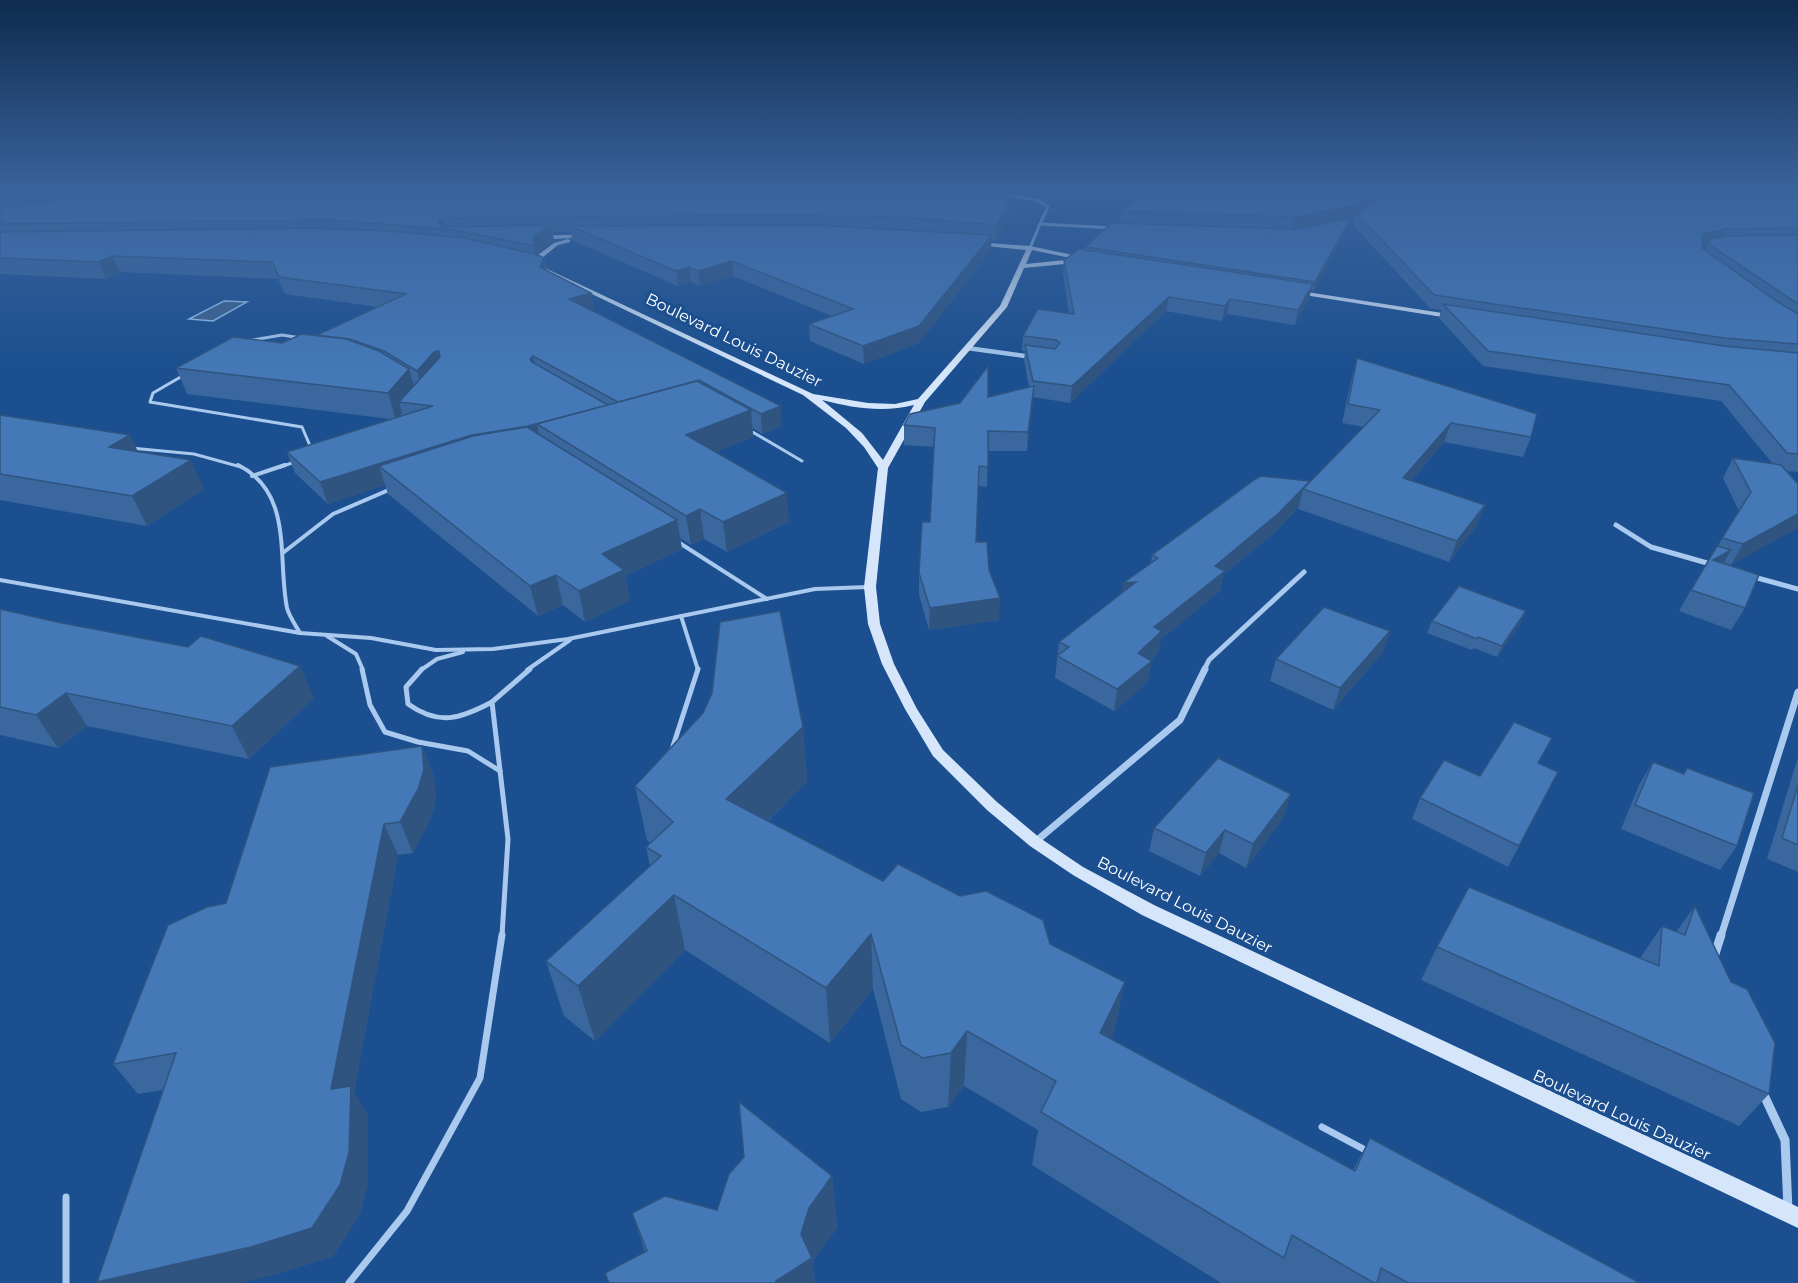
<svg xmlns="http://www.w3.org/2000/svg" width="1798" height="1283" font-family="Montserrat,sans-serif">
	<rect width="100%" height="100%" fill="#1b4f8f"/>
	<polygon fill="#2e69ad" points="0,191 134,191 0,220"/>
	<polygon fill="#3c6290" stroke="#9cc4f0" stroke-width="1.5" points="224,301 247,302 213,321 189,319"/>
	<g fill="none" stroke-linecap="round" stroke-linejoin="round">
		<g stroke="#a9c9ee" stroke-width="3">
			<polyline points="247,341 282,335 301,338"/>
			<polyline points="184,375 153,393 150,402 302,427 311,448"/>
			<polyline points="749,430 802,461"/>
			<polyline points="131,448 194,454 241,467"/>
			<polyline points="280,467 295,462"/>
		</g>
		<g stroke="#a9c9ee" stroke-width="4">
			<path d="M238 465C294 493 277 558 287 608 289 616 296 626 300 633"/>
			<polyline points="252,476 285,465"/>
			<polyline points="678,542 767,599"/>
			<polyline points="284,552 333,514 391,489"/>
			<polyline points="0,580 300,633 371,638 436,650 493,649 568,639 815,589 868,587"/>
			<polyline points="681,616 698,670"/>
			<polyline points="327,636 356,654 363,670"/>
			<polyline points="421,670 437,659 463,652"/>
			<polyline points="527,670 570,640"/>
		</g>
		<g stroke="#a9c9ee" stroke-width="5">
			<polyline points="362,669 370,705 385,732 418,742 468,751 500,771"/>
			<path d="M422 669 406 687 408 704C439 726 460 719 492 702"/>
			<polyline points="673,746 698,669"/>
			<polyline points="502,936 508,839 492,702 530,669"/>
		</g>
		<g stroke="#a9c9ee" stroke-width="7">
			<polyline points="1322,1127 1369,1152"/>
			<polyline points="66,1197 66,1283"/>
			<polyline points="349,1283 407,1211 480,1078 502,935"/>
		</g>
		<g stroke="#a9c9ee" stroke-width="3">
			<polyline points="1006,195 1038,200 1048,207 1040,224"/>
			<polyline points="1030,248 1040,224 1115,228"/>
		</g>
		<polyline stroke="#a9c9ee" stroke-width="4.5" points="967,348 1032,357"/>
		<g stroke="#a9c9ee" stroke-width="5">
			<polyline points="1616,525 1651,547 1714,565"/>
			<polyline points="1750,576 1798,589"/>
			<polyline points="1204,670 1209,660 1304,572"/>
		</g>
		<g stroke="#a9c9ee" stroke-width="7">
			<polyline points="1035,842 1180,720 1205,669"/>
			<polyline points="1721,936 1798,692"/>
		</g>
		<g stroke="#a9c9ee" stroke-width="9">
			<polyline points="1714,957 1721,935"/>
			<polyline points="1763,1093 1785,1140 1788,1210"/>
		</g>
		<g fill="#d6e6fa" fill-rule="evenodd">
			<polygon points="588,234 590,237 537,240 534,238 537,236"/>
			<path d="M568 239 570 240V242L558 245 543 257 547 269 813 394 868 403 895 404 918 399 1000 306 1026 250 977 245 974 243 975 242 1030 246 1087 258V260L1085 261 1032 250 1026 264 1075 259 1078 261 1075 263 1024 268 1007 307 925 402 888 468 876 587 880 624 894 664 917 709 943 750 997 802 1040 838 1083 867 1154 905 1798 1207V1228L1142 915 1073 875 1030 846 987 810 933 756 905 709 882 664 868 624 864 587 878 468 864 447 846 428 803 395 529 264 532 262 540 265 538 255 554 243ZM822 400C852 408 884 413 914 405L883 460 862 433Z"/>
			<polygon points="1294,290 1455,315 1459,317 1455,319 1292,293 1292,291"/>
		</g>
	</g>
	<g fill="#3a679d" fill-rule="evenodd">
		<polygon points="312,191 298,199 1013,193 1012,208 996,240 991,240 991,249 919,343 864,364 810,341 809,324 832,316 733,276 700,286 691,282 678,286 572,240 571,232 552,232 554,241 537,253 537,255 544,258 547,271 591,293 594,310 592,311 782,426 762,434 753,428 753,437 716,452 789,522 727,552 704,539 691,545 680,538 682,549 625,576 630,600 585,622 563,605 538,616 388,494 385,485 328,504 295,473 287,452 390,419 187,394 176,368 282,343 317,336 378,307 285,294 278,279 120,272 106,279 0,274 0,207 111,196"/>
		<path d="M1383 191 1370 206 1798 191V472L1786 471 1731 565 1724 563 1745 608 1731 630 1679 611 1691 590 1739 511 1723 478 1733 458 1773 464 1721 401 1483 366 1439 318 1441 310 1430 308 1353 225 1355 215 1349 218 1293 229 1350 219 1348 226 1314 290H1311L1309 298 1295 325 1227 314 1222 321 1166 311 1070 403 1033 397 1027 451H988L987 487 978 486 976 542 989 570 999 620 929 630 919 595V573L930 522 934 447 904 445V425L988 397 1029 387 1024 360 1025 351H1022L1023 336 1069 313 1063 273 1064 260 1084 250 1085 247 1120 223 1121 211ZM1707 244 1705 250 1702 248V245Z"/>
		<polygon points="1357,358 1531,437 1523,457 1444,442 1411,481 1477,525 1449,562 1298,509 1299,507 1274,533 1223,575 1220,591 1161,639 1158,653 1151,660 1148,682 1114,711 1055,678 1059,642 1122,593 1151,563 1152,555 1309,483 1364,427 1342,423 1352,376"/>
		<polygon points="0,415 138,451 204,489 147,526 0,500"/>
		<polygon points="0,609 314,698 249,759 87,726 58,748 0,735"/>
		<polygon points="1432,621 1521,622 1497,657 1474,648 1472,650 1427,633"/>
		<polygon points="1390,631 1383,652 1333,710 1270,681 1276,659"/>
		<polygon points="803,727 807,781 768,821 883,881 1050,944 1125,982 1112,1039 1353,1170 1370,1138 1640,1283 1221,1283 1032,1165 1038,1130 964,1086 948,1107 921,1112 901,1099 873,989 830,1043 685,950 595,1041 564,1016 546,961 650,866 646,847 650,843 647,840 635,786"/>
		<polygon points="422,746 434,777 436,800 430,820 413,853 398,855 354,1092 368,1116 368,1183 360,1214 333,1256 274,1275 163,1090 138,1094 113,1064 226,903"/>
		<polygon points="1798,757 1798,872 1767,859"/>
		<polygon points="1653,762 1683,774 1687,768 1737,846 1720,870 1621,829 1639,785"/>
		<polygon points="1539,763 1558,772 1508,867 1412,819 1420,798 1480,776"/>
		<polygon points="1284,817 1246,868 1219,853 1200,876 1149,851 1154,828"/>
		<polygon points="1695,906 1769,1094 1739,1126 1421,980 1437,947 1640,958 1662,926 1676,932"/>
		<polygon points="832,1176 837,1228 814,1259 813,1265 815,1283 609,1283 645,1252 632,1213 717,1210"/>
	</g>
	<g fill="#305480">
		<polygon points="281,191 312,191 272,214 267,199"/>
		<polygon points="1376,191 1383,191 1367,210 1356,213 1355,215 1349,218 1293,229 1295,217"/>
		<polygon points="1013,193 1012,208 996,240 996,225"/>
		<polygon points="443,218 446,229 438,222"/>
		<polygon points="1350,219 1348,226 1314,290 1315,282"/>
		<polygon points="551,225 554,241 537,253 537,262 534,246 533,237"/>
		<polygon points="1725,229 1719,241 1710,239 1707,244 1697,246 1703,234"/>
		<polygon points="992,235 991,249 919,343 864,364 863,346"/>
		<polygon points="112,256 120,272 106,279 99,262"/>
		<polygon points="544,258 548,274 540,267"/>
		<polygon points="732,261 733,276 700,286 698,271"/>
		<polygon points="689,267 691,282 678,286 676,271"/>
		<polygon points="1313,284 1309,298 1295,325 1298,310"/>
		<polygon points="591,293 594,310 572,316 569,299"/>
		<polygon points="1169,297 1166,311 1070,403 1072,386"/>
		<polygon points="1230,299 1227,314 1222,321 1225,306"/>
		<polygon points="439,351 444,370 422,390 417,371 434,352"/>
		<polygon points="533,356 537,374 530,359"/>
		<polygon points="409,369 417,396 399,402 402,413 396,420 388,393"/>
		<polygon points="1034,386 1033,405 1027,451 1028,432"/>
		<polygon points="781,406 782,426 762,434 761,414"/>
		<polygon points="751,410 753,437 689,463 686,435"/>
		<polygon points="1451,423 1444,442 1396,498 1403,478"/>
		<polygon points="537,424 541,444 379,466 385,485 328,504 320,482 472,435"/>
		<polygon points="130,435 144,464 109,447"/>
		<polygon points="191,460 204,489 147,526 132,496"/>
		<polygon points="1310,481 1303,489 1299,507 1274,533 1223,575 1220,591 1161,639 1158,653 1135,675 1152,661 1148,682 1114,711 1117,689 1154,627 1215,566"/>
		<polygon points="787,493 789,522 727,552 723,522"/>
		<polygon points="1485,505 1477,525 1449,562 1457,541"/>
		<polygon points="700,509 704,539 691,545 686,516"/>
		<polygon points="1798,514 1798,528 1731,565 1743,544"/>
		<polygon points="677,520 682,549 625,576 630,600 585,622 579,591 602,554"/>
		<polygon points="1731,550 1719,571 1713,560"/>
		<polygon points="556,575 563,605 538,616 530,586"/>
		<polygon points="1136,582 1120,604 1123,583"/>
		<polygon points="1000,598 999,620 929,630 930,608"/>
		<polygon points="1526,611 1521,622 1497,657 1502,646"/>
		<polygon points="1390,631 1383,652 1333,710 1340,688"/>
		<polygon points="300,666 314,698 249,759 232,726"/>
		<polygon points="66,693 87,726 58,748 36,715"/>
		<polygon points="803,727 807,781 734,854 726,799"/>
		<polygon points="422,746 434,777 436,800 430,820 413,853 400,822"/>
		<polygon points="1291,794 1284,817 1246,868 1253,844"/>
		<polygon points="384,824 398,855 354,1092 368,1116 368,1183 360,1214 333,1256 274,1275 240,1283 98,1283 97,1282 331,1089"/>
		<polygon points="1225,830 1219,853 1200,876 1206,853"/>
		<polygon points="674,895 685,950 595,1041 578,986"/>
		<polygon points="871,934 873,989 830,1043 826,988"/>
		<polygon points="1125,982 1113,1037 1089,1087 1100,1033"/>
		<polygon points="967,1031 964,1086 948,1107 951,1053"/>
		<polygon points="832,1176 837,1228 814,1259 813,1265 815,1283 776,1283 776,1281 801,1234 809,1208"/>
	</g>
	<g fill="#4478b7" stroke="#305480" stroke-width="1.5">
		<polygon points="119,191 281,191 267,199 420,198 432,191 963,191 1013,193 996,225 899,217 766,215 443,218 438,222 443,227 551,225 533,237 534,246 455,230 330,220 0,224 0,207 50,202 57,198 111,196"/>
		<polygon points="1144,191 1376,191 1370,198 1352,206 1295,217 1121,211"/>
		<polygon points="1386,191 1798,191 1798,228 1725,229 1703,234 1702,248 1775,300 1798,314 1798,344 1724,338 1434,295 1356,213 1375,204"/>
		<polygon points="1350,219 1315,282 1085,247 1112,223 1295,229"/>
		<polygon points="813,225 992,235 919,326 863,346 809,324 853,309 732,261 698,271 689,267 676,271 570,226"/>
		<polygon points="313,228 389,231 465,238 538,255 544,258 540,267 591,293 569,299 781,406 761,414 699,380 618,402 533,356 530,359 532,362 608,405 528,426 472,435 320,482 287,452 433,406 399,402 440,357 439,351 434,352 417,371 384,351 350,339 317,335 406,294 279,277 272,262 112,256 99,262 0,258 0,232"/>
		<polygon points="1798,235 1798,304 1710,245 1710,239 1726,236"/>
		<polygon points="1079,249 1313,284 1298,310 1230,299 1225,306 1169,297 1072,386 1033,381 1025,345 1055,349 1060,343 1056,340 1023,336 1038,309 1074,314 1064,260"/>
		<polygon points="1443,304 1724,346 1798,353 1798,454 1787,453 1729,385 1488,351"/>
		<polygon points="302,334 346,339 379,351 409,369 388,393 176,368 233,337 282,343"/>
		<polygon points="1357,358 1537,414 1531,437 1451,423 1403,478 1485,505 1457,541 1303,489 1380,410 1348,404"/>
		<polygon points="988,366 988,397 1034,386 1028,432 988,431 988,467 979,466 976,542 987,542 989,570 1000,598 930,608 919,573 922,522 930,522 935,428 904,425 910,414 960,403"/>
		<polygon points="697,381 751,410 686,435 787,493 723,522 700,509 686,516 537,424"/>
		<polygon points="0,415 130,435 109,447 191,460 132,496 0,474"/>
		<polygon points="527,427 677,520 602,554 624,570 579,591 556,575 530,586 379,466 473,436"/>
		<polygon points="1733,458 1781,465 1798,484 1798,514 1743,544 1722,538 1751,492"/>
		<polygon points="1261,476 1310,481 1279,513 1215,566 1225,571 1154,627 1162,631 1138,653 1152,661 1117,689 1057,656 1069,647 1059,642 1136,582 1123,583 1158,558 1152,555 1254,480"/>
		<polygon points="1717,546 1731,550 1713,560 1759,575 1745,608 1691,590"/>
		<polygon points="1459,586 1526,611 1502,646 1478,637 1477,639 1432,621"/>
		<polygon points="1324,607 1390,631 1340,688 1276,659"/>
		<polygon points="0,609 57,622 188,647 201,636 300,666 232,726 66,693 36,715 0,707"/>
		<polygon points="780,611 803,727 726,799 883,881 898,864 960,896 986,891 1043,920 1050,944 1125,982 1100,1033 1355,1171 1370,1138 1640,1283 1408,1283 1381,1268 1377,1283 1374,1283 1292,1235 1284,1258 1041,1112 1056,1081 967,1031 951,1053 923,1058 901,1045 871,934 826,988 674,895 578,986 546,961 661,856 646,847 673,822 635,786 703,713 712,693 720,622"/>
		<polygon points="1514,722 1552,738 1538,763 1558,772 1519,846 1420,798 1444,760 1480,776"/>
		<polygon points="422,746 424,770 418,789 400,822 384,824 331,1089 351,1086 349,1153 340,1185 312,1228 251,1247 97,1282 176,1053 113,1064 168,925 207,907 226,903 270,767"/>
		<polygon points="1218,758 1291,794 1253,844 1225,830 1206,853 1154,828"/>
		<polygon points="1653,762 1684,774 1687,768 1754,793 1737,846 1635,805"/>
		<polygon points="1798,785 1798,845 1782,838"/>
		<polygon points="1469,887 1659,966 1662,926 1685,935 1695,906 1731,982 1747,989 1775,1043 1769,1094 1437,947"/>
		<polygon points="739,1102 832,1176 809,1208 801,1234 812,1258 776,1281 776,1283 609,1283 605,1273 647,1251 632,1213 665,1196 717,1210 729,1174 744,1157"/>
	</g>
	<linearGradient id="sky" x2="0" y2="1"><stop stop-color="#0f2b4f"/><stop offset="0.51" stop-color="#39639b"/><stop offset="1" stop-color="#39639b" stop-opacity="0"/></linearGradient>
	<rect width="1798" height="371" fill="url(#sky)"/>
	<g text-anchor="middle" dominant-baseline="central" stroke-width="6" stroke-linejoin="round" paint-order="stroke">
		<g font-size="16" fill="#fff" stroke="#1b4f8f">
			<text transform="translate(734 340) rotate(26)">Boulevard Louis Dauzier</text>
			<text transform="translate(1185 905) rotate(27)">Boulevard Louis Dauzier</text>
			<text transform="translate(1622 1115) rotate(25)">Boulevard Louis Dauzier</text>
		</g>
	</g>
</svg>
